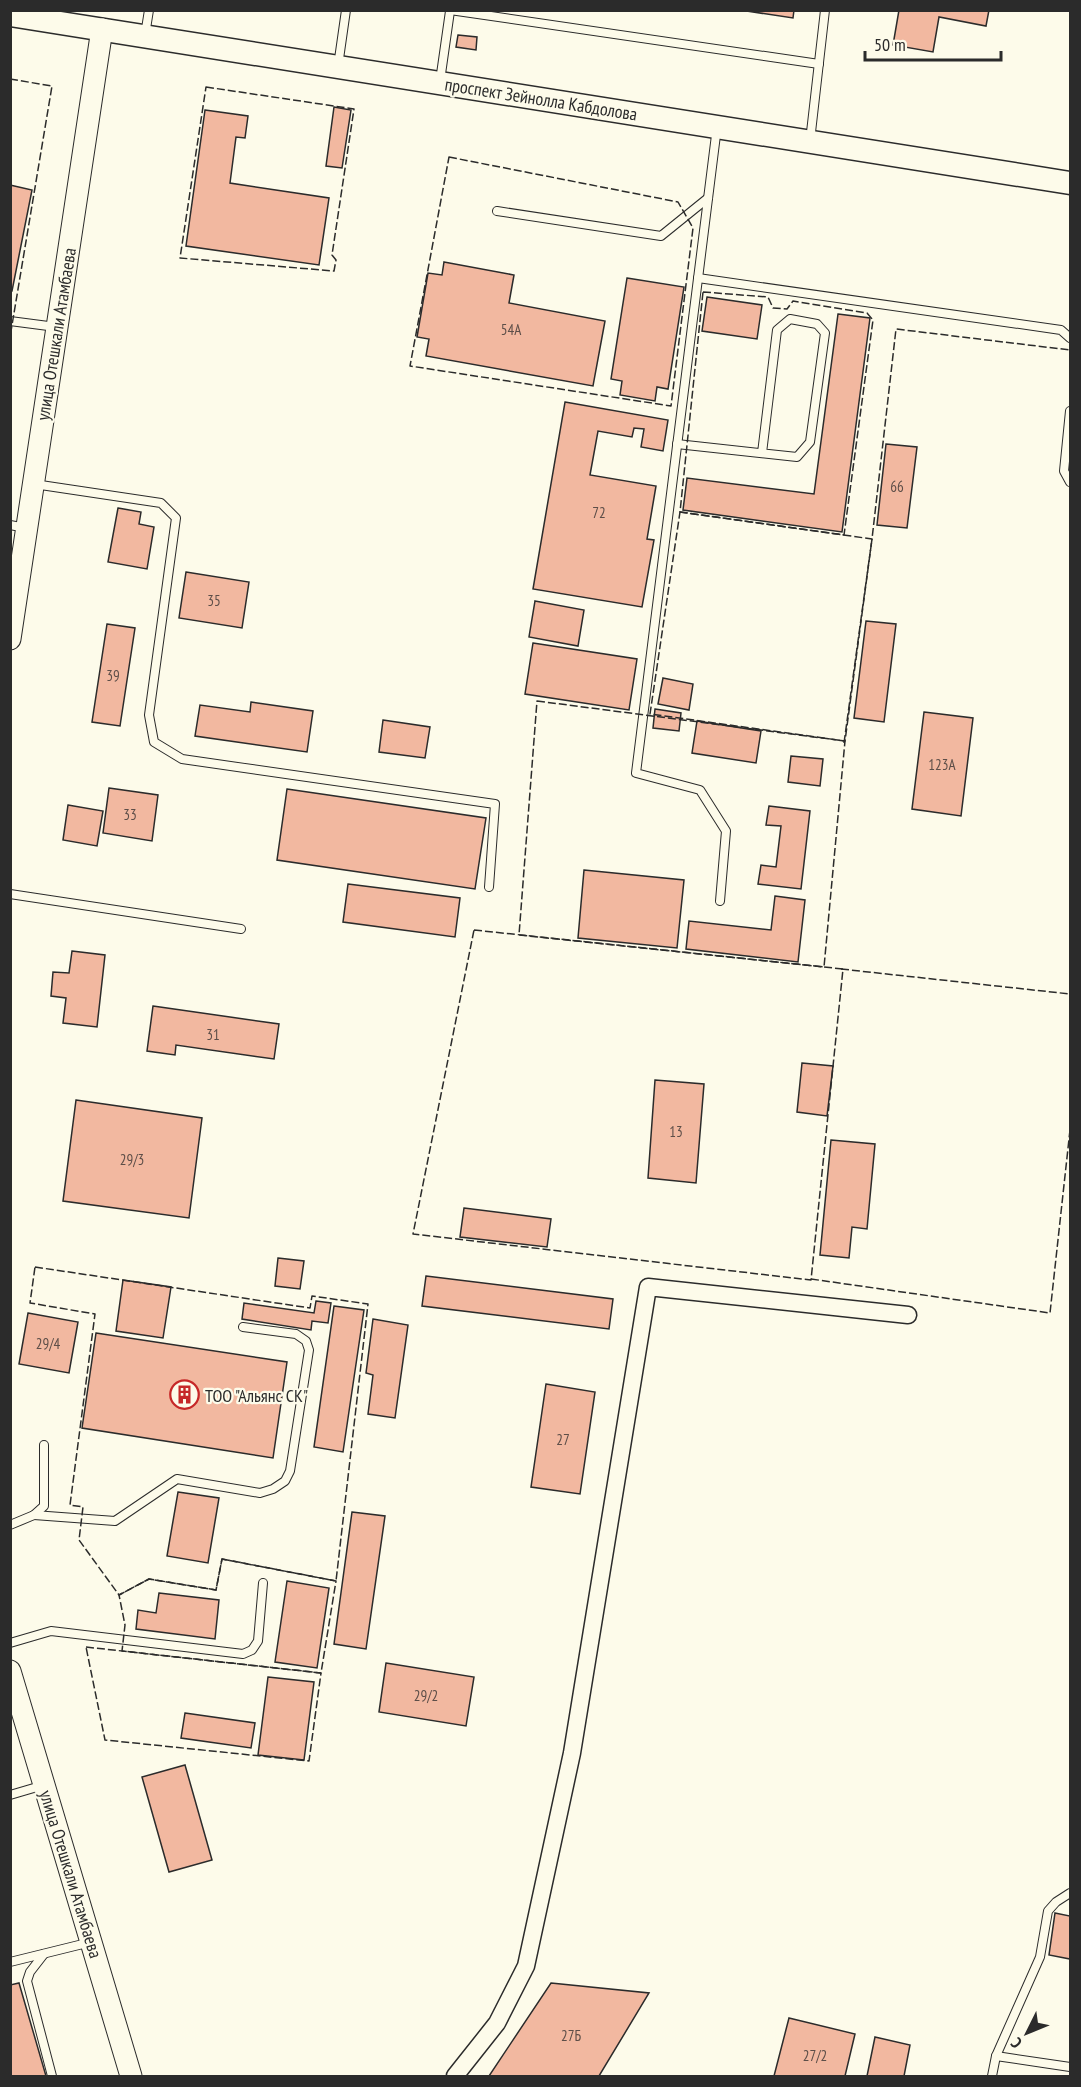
<svg xmlns="http://www.w3.org/2000/svg" width="1081" height="2087" font-family="'PT Sans Narrow',sans-serif">
	<rect width="100%" height="100%" fill="#fdfbea"/>
	<g fill="#f2b8a0" stroke="#2b2b2b" stroke-width="1.5">
		<polygon points="740,10 794,10 793,18"/>
		<polygon points="899,10 989,10 986,26 939,17 933,52 893,45"/>
		<polygon points="458,35 477,37 476,50 456,47"/>
		<polygon points="334,107 351,110 342,168 326,166"/>
		<polygon points="205,110 248,116 245,138 236,137 230,183 329,198 319,265 186,246"/>
		<polygon points="10,185 32,190 12,291 10,291"/>
		<polygon points="444,262 514,275 509,303 605,321 593,386 426,356 429,339 417,337 428,273 442,275"/>
		<polygon points="627,278 684,287 668,389 657,387 655,401 620,395 622,381 611,379"/>
		<polygon points="707,297 762,305 757,339 702,331"/>
		<polygon points="838,314 870,318 842,532 683,510 687,478 814,494"/>
		<polygon points="565,402 668,420 663,451 641,447 644,429 634,428 632,437 598,431 590,475 656,486 647,539 654,540 642,607 533,589"/>
		<polygon points="886,444 917,447 907,528 877,525"/>
		<polygon points="118,508 141,512 139,524 154,527 147,569 108,562"/>
		<polygon points="186,572 249,582 242,628 179,618"/>
		<polygon points="535,601 584,610 578,646 529,637"/>
		<polygon points="866,621 896,624 884,722 854,718"/>
		<polygon points="107,624 135,628 120,726 92,722"/>
		<polygon points="533,643 637,659 629,710 525,694"/>
		<polygon points="663,678 693,684 689,710 658,704"/>
		<polygon points="251,702 313,711 307,752 195,736 200,705 250,712"/>
		<polygon points="655,709 681,713 679,731 653,728"/>
		<polygon points="924,712 973,718 961,816 912,809"/>
		<polygon points="383,720 430,727 425,758 379,752"/>
		<polygon points="697,721 761,731 756,763 692,753"/>
		<polygon points="791,756 823,759 820,786 788,782"/>
		<polygon points="109,788 158,795 152,841 103,833"/>
		<polygon points="287,789 486,818 475,889 277,860"/>
		<polygon points="68,805 103,811 97,846 63,840"/>
		<polygon points="769,806 810,811 801,889 758,884 761,865 776,867 781,826 766,825"/>
		<polygon points="584,870 684,880 677,948 578,938"/>
		<polygon points="348,884 460,898 455,937 343,922"/>
		<polygon points="775,896 805,900 798,962 686,949 689,921 771,930"/>
		<polygon points="72,951 105,955 97,1027 63,1023 66,998 51,996 53,972 69,973"/>
		<polygon points="153,1006 279,1024 274,1059 176,1045 175,1055 147,1051"/>
		<polygon points="802,1063 833,1066 827,1116 797,1112"/>
		<polygon points="655,1080 704,1084 696,1183 648,1178"/>
		<polygon points="76,1100 202,1118 189,1218 63,1201"/>
		<polygon points="831,1140 875,1144 867,1229 852,1227 849,1258 820,1255"/>
		<polygon points="464,1208 551,1219 547,1247 460,1237"/>
		<polygon points="278,1258 304,1261 300,1289 275,1286"/>
		<polygon points="426,1276 613,1299 609,1329 422,1306"/>
		<polygon points="123,1280 171,1287 163,1338 116,1331"/>
		<polygon points="316,1301 331,1303 328,1323 312,1321 311,1330 242,1319 244,1303 314,1313"/>
		<polygon points="334,1306 364,1310 343,1452 314,1447"/>
		<polygon points="28,1313 78,1322 69,1373 19,1364"/>
		<polygon points="373,1319 408,1325 395,1418 368,1414 373,1375 366,1373"/>
		<polygon points="96,1333 287,1362 273,1458 82,1428"/>
		<polygon points="546,1384 595,1392 580,1494 531,1487"/>
		<polygon points="178,1492 219,1498 208,1563 167,1556"/>
		<polygon points="352,1512 385,1516 366,1649 334,1644"/>
		<polygon points="287,1581 329,1588 317,1668 275,1662"/>
		<polygon points="159,1593 219,1600 215,1639 136,1629 138,1610 156,1613"/>
		<polygon points="386,1663 474,1677 466,1726 379,1712"/>
		<polygon points="268,1677 314,1682 304,1760 258,1755"/>
		<polygon points="185,1713 255,1723 251,1748 181,1738"/>
		<polygon points="185,1765 212,1860 169,1872 142,1777"/>
		<polygon points="1055,1913 1070,1916 1070,1959 1049,1955"/>
		<polygon points="19,1983 46,2076 10,2076 10,1985"/>
		<polygon points="551,1983 649,1993 599,2076 489,2076"/>
		<polygon points="789,2018 855,2034 845,2076 774,2076"/>
		<polygon points="875,2037 910,2045 904,2076 908,2076 867,2076"/>
	</g>
	<g fill="none" stroke-linecap="round" stroke-linejoin="round">
		<defs>
			<g id="service">
				<polyline points="450,10 819,64"/>
				<polyline points="145,35 149,10"/>
				<polyline points="338,66 346,10"/>
				<polyline points="440,81 450,11"/>
				<polyline points="717,127 636,773 700,790 726,831 720,901"/>
				<polyline points="810,141 825,10"/>
				<polyline points="497,211 661,236 708,198"/>
				<polyline points="698,278 1061,330 1070,338"/>
				<polyline points="10,321 56,327"/>
				<polyline points="1070,411 1064,471 1070,482"/>
				<polyline points="677,444 797,457 810,442 825,333 817,324 790,319 777,330 762,453"/>
				<polyline points="34,484 161,503 176,518 149,715 154,742 182,759 495,804 489,887"/>
				<polyline points="10,525 26,528"/>
				<polyline points="10,894 241,929"/>
				<polyline points="34,1515 115,1521 177,1479 260,1493 273,1489 285,1481 290,1471 309,1350 306,1341 296,1334 243,1327"/>
				<polyline points="10,1525 34,1515 44,1506 44,1445"/>
				<polyline points="10,1643 51,1631 243,1654 252,1650 258,1641 263,1583"/>
				<polyline points="10,1795 44,1785"/>
				<polyline points="44,1954 30,1972 27,1981 52,2076"/>
				<polyline points="10,1962 91,1942"/>
				<polyline points="996,2056 1070,2067"/>
				<polyline points="992,2076 996,2056 1040,1957 1048,1911 1056,1902 1070,1893"/>
			</g>
			<polyline id="minor" points="455,2076 497,2023 526,1966 572,1753 648,1287 908,1315"/>
			<g id="tertiary">
				<polyline points="10,639 102,29"/>
				<polyline points="10,1671 131,2076"/>
			</g>
			<polyline id="secondary" points="10,15 1070,183"/>
		</defs>
		<use href="#service" stroke="#2b2b2b" stroke-width="10"/>
		<use href="#minor" stroke="#2b2b2b" stroke-width="19"/>
		<use href="#tertiary" stroke="#2b2b2b" stroke-width="23"/>
		<use href="#secondary" stroke="#2b2b2b" stroke-width="25"/>
		<use href="#service" stroke="#fdfbea" stroke-width="8"/>
		<use href="#minor" stroke="#fdfbea" stroke-width="16"/>
		<use href="#tertiary" stroke="#fdfbea" stroke-width="21"/>
		<use href="#secondary" stroke="#fdfbea" stroke-width="22"/>
		<g stroke="#2b2b2b" stroke-width="1.5" stroke-dasharray="8 3" stroke-linecap="butt">
			<polyline points="10,79 52,86 10,337"/>
			<polygon points="206,87 354,109 332,255 336,260 334,271 180,258"/>
			<polygon points="449,157 678,202 693,228 671,406 410,366"/>
			<polygon points="703,292 768,297 773,308 787,309 793,301 867,313 873,320 844,535 680,512"/>
			<polygon points="680,512 872,539 845,741 650,714"/>
			<polygon points="537,701 845,741 824,967 519,935"/>
			<polyline points="844,743 872,539 896,329 1070,350"/>
			<polygon points="474,930 843,969 811,1280 413,1234"/>
			<polyline points="841,969 1070,994"/>
			<polygon points="35,1267 310,1308 312,1296 368,1304 336,1581 222,1559 216,1590 149,1579 119,1595 79,1540 83,1507 70,1505 95,1314 30,1303"/>
			<polyline points="811,1279 1050,1313 1070,1130"/>
			<polygon points="222,1559 336,1581 321,1673 122,1651 125,1625 119,1595 149,1579 216,1590"/>
			<polygon points="86,1647 321,1673 309,1761 105,1740"/>
		</g>
	</g>
	<defs>
		<symbol id="building-ring" viewBox="-11 -11 22 22"><circle r="9.5" fill="#fdfbea" stroke="#c62828" stroke-width="1.5"/><path d="M-4-6H4V6H1V3H-1V6H-4ZM-2.5-4.3h1.7v1.8h-1.7ZM.8-4.3h1.7v1.8H.8ZM-2.5-1h1.7V.8h-1.7ZM.8-1h1.7V.8H.8Z" fill="#c62828"/></symbol>
	</defs>
	<g fill-rule="evenodd">
		<use href="#building-ring" x="168" y="1378" width="33" height="33"/>
	</g>
	<g text-anchor="middle" dominant-baseline="central" stroke-width="4.5" stroke-linejoin="round" paint-order="stroke">
		<g font-size="15" fill="#5d4e48">
			<text x="511" y="329">54А</text>
			<text x="897" y="486">66</text>
			<text x="599" y="512">72</text>
			<text x="214" y="600">35</text>
			<text x="113" y="675">39</text>
			<text x="942" y="764">123А</text>
			<text x="130" y="814">33</text>
			<text x="213" y="1034">31</text>
			<text x="676" y="1131">13</text>
			<text x="132" y="1159">29/3</text>
			<text x="48" y="1343">29/4</text>
			<text x="563" y="1439">27</text>
			<text x="426" y="1695">29/2</text>
			<text x="571" y="2035">27Б</text>
			<text x="815" y="2055">27/2</text>
		</g>
		<g font-size="18" fill="#2b2b2b" stroke="#fdfbea">
			<text transform="translate(541 99) rotate(9)">проспект Зейнолла Кабдолова</text>
			<text transform="translate(56 334) rotate(-81)">улица Отешкали Атамбаева</text>
			<text transform="translate(71 1874) rotate(73)">улица Отешкали Атамбаева</text>
		</g>
		<g font-size="18" fill="#2b2b2b" stroke="#fdfbea" text-anchor="start">
			<text x="205" y="1395">ТОО "Альянс СК"</text>
		</g>
	</g>
	<rect width="1081" height="2087" fill="none" stroke="#2b2b2b" stroke-width="24"/>
	<g transform="translate(1027 2033) rotate(227)" stroke="#fdfbea" stroke-width="4.5" paint-order="stroke">
	<path d="M0-4.5L10 22L0 15L-10 22Z" fill="#2b2b2b"/>
	<text y="-9" font-size="16" font-weight="bold" text-anchor="middle" fill="#2b2b2b">С</text>
	</g>
	<path d="M865 51v9h136v-9" fill="none" stroke="#2b2b2b" stroke-width="3"/>
	<text x="874" y="51" font-size="18" fill="#2b2b2b" stroke="#fdfbea" stroke-width="4.5" paint-order="stroke">50 m</text>
</svg>
